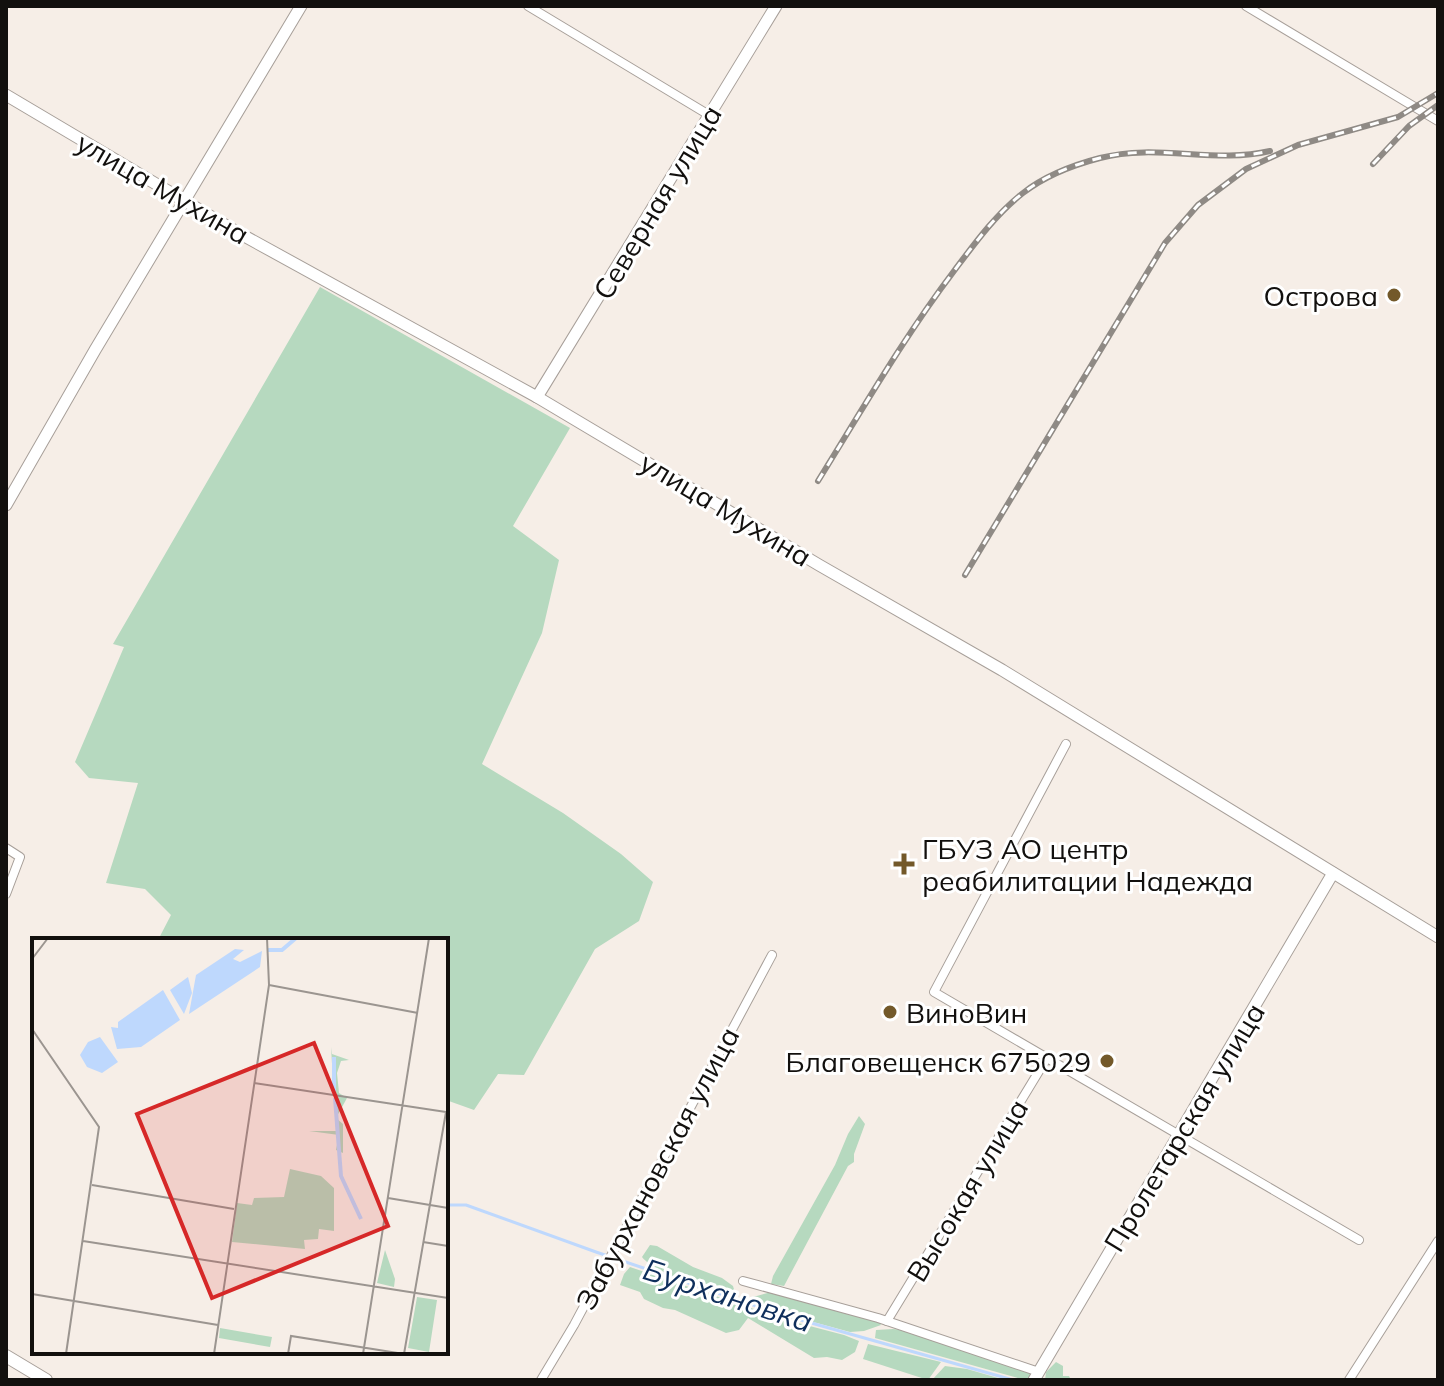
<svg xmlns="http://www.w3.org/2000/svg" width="1444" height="1386" font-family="Mulish,sans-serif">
	<rect width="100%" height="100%" fill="#f6eee7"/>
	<g fill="#b6d9bf">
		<polygon points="320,287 570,428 513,526 559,560 542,633 482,764 563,813 621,854 653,882 639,921 595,949 524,1075 498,1074 474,1110 446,1100 446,940 158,940 171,915 145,889 106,883 138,783 89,778 75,762 124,647 113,644"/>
		<polygon points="859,1116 865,1124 854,1154 854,1162 848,1166 784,1286 771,1284 773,1276 835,1165 848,1134"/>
		<path d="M650 1245 657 1246 693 1267 722 1278 733 1286 736 1296C714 1291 655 1274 642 1257Z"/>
		<polygon points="630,1267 783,1319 844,1335 859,1341 855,1352 842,1360 827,1357 814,1358 748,1318 739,1330 726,1333 675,1310 663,1308 644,1299 640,1292 620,1285 624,1274"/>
		<polygon points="778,1290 811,1299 819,1306 851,1315 867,1313 876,1317 881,1325 864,1331 850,1332 795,1317 756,1304 753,1297"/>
		<path d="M893 1329C913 1330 930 1340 948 1346 977 1355 1006 1364 1034 1374L1031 1380H1025L875 1338 876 1330Z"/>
		<polygon points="868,1344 941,1362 928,1380 863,1359"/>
		<polygon points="1056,1362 1063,1366 1063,1376 1069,1376 1071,1380 1045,1380 1046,1372"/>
		<polygon points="945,1366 967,1369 1005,1380 932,1380"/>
	</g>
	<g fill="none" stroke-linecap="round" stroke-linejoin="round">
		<polyline stroke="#bed8fd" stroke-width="3" points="446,1205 466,1205 596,1252 783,1315 1013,1380"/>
		<defs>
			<g id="street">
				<polyline points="528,6 709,115"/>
				<polyline points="1246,6 1438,121"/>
				<polyline points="1066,744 934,992 1359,1240"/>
				<polyline points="6,848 20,857 6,894"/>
				<polyline points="743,1281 878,1318 1039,1372"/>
				<polyline points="887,1321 1047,1058"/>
				<polyline points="541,1380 574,1325 772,955"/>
				<polyline points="1349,1380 1438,1241"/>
			</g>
			<g id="secondary">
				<polyline points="6,95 237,232 537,397 819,565 1002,670 1438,937"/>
				<polyline points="537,397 776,6"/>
				<polyline points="6,505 95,350 301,6"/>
				<polyline points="1034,1380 1333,873"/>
			</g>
			<polyline id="primary" points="6,1356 46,1380"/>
		</defs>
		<use href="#street" stroke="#a79f99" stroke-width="10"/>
		<use href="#secondary" stroke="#a79f99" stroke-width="13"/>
		<use href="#primary" stroke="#a79f99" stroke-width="14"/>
		<use href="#street" stroke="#fff" stroke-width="8"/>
		<use href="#secondary" stroke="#fff" stroke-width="11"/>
		<use href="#primary" stroke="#fff" stroke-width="12"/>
		<defs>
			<g id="rail">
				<polyline points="1373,164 1409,126 1438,105"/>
				<path d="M818 481C862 410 904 337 954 271 975 243 996 214 1023 193 1046 175 1073 165 1100 158 1157 143 1214 164 1270 151"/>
				<polyline points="965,575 1165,243 1198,205 1246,169 1298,145 1398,117 1438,93"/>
			</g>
		</defs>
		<use href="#rail" stroke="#8f8a85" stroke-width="6"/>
		<use href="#rail" stroke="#fff" stroke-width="3" stroke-dasharray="9" stroke-linecap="butt"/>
	</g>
	<g fill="#73592a" stroke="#fff" stroke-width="3">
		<circle cx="1394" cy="295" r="8"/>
		<path d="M900 852h8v8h8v8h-8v8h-8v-8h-8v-8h8z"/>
		<circle cx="890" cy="1012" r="8"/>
		<circle cx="1107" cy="1061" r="8"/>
	</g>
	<g text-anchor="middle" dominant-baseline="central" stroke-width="6" stroke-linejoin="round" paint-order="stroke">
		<g font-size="28" fill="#12100e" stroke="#fff">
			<text transform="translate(163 188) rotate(30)">улица Мухина</text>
			<text transform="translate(657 202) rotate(-59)">Северная улица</text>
			<text transform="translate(726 509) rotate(31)">улица Мухина</text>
			<text transform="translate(1184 1127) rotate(-59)">Пролетарская улица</text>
			<text transform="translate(657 1168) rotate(-62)">Забурхановская улица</text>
			<text transform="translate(967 1190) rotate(-59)">Высокая улица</text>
		</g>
		<g font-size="28" fill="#12100e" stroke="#fff" text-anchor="end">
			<text x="1378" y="295">Острова</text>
			<text x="922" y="848" text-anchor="start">ГБУЗ АО центр<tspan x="922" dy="32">реабилитации Надежда</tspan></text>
			<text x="906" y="1012" text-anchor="start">ВиноВин</text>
			<text x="1091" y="1061">Благовещенск 675029</text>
		</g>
		<g font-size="30" font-style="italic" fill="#0f2f5c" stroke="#fff">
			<text transform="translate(728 1295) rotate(18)">Бурхановка</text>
		</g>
	</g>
	<g transform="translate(32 938)">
		<rect width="416" height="416" fill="#f6eee7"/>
		<path d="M299 109 300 116 317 122 309 123 305 135 307 155 315 160 304 180 311 186V215L304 212 307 197 277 193H304ZM258 231 289 238 302 250V293L287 291 286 301 272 302 273 311 200 304 205 265 220 267 222 260 252 259ZM353 312 363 341 362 349 345 345ZM385 359 405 362 397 414 376 410ZM188 390 240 399 238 409 187 400Z" fill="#b6d9bf"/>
		<path d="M203 11 212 12 201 21 208 24 230 13 228 29 157 76 164 37ZM156 39 160 55 152 76 138 52ZM131 52 148 82 109 109 85 111 79 89 86 90V84ZM68 99 86 124 70 135 55 129 48 117 56 104Z" fill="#bed8fd"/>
		<path fill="none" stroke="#bed8fd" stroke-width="4" d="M236 12H250L264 0M302 119V154M303 160 309 238 329 281"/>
		<path fill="none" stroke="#9b9590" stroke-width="2" d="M0 21 16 0M237 47 386 75M0 91 67 189 34 416M222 145 414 174M60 247 202 271M356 260 416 270M51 303 416 360M391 304 416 308M0 356 42 363M42 363 186 387M182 416 237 47 235 0M256 416 259 398 372 416M331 416 397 0M372 416 414 174"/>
		<path fill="#d62828" fill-opacity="0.15" stroke="#d62828" stroke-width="4" d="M282 105 356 288 180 360 105 176Z"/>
		<rect width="416" height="416" fill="none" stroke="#12100e" stroke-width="4"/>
	</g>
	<rect width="1444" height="1386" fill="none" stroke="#12100e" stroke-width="16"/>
</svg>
